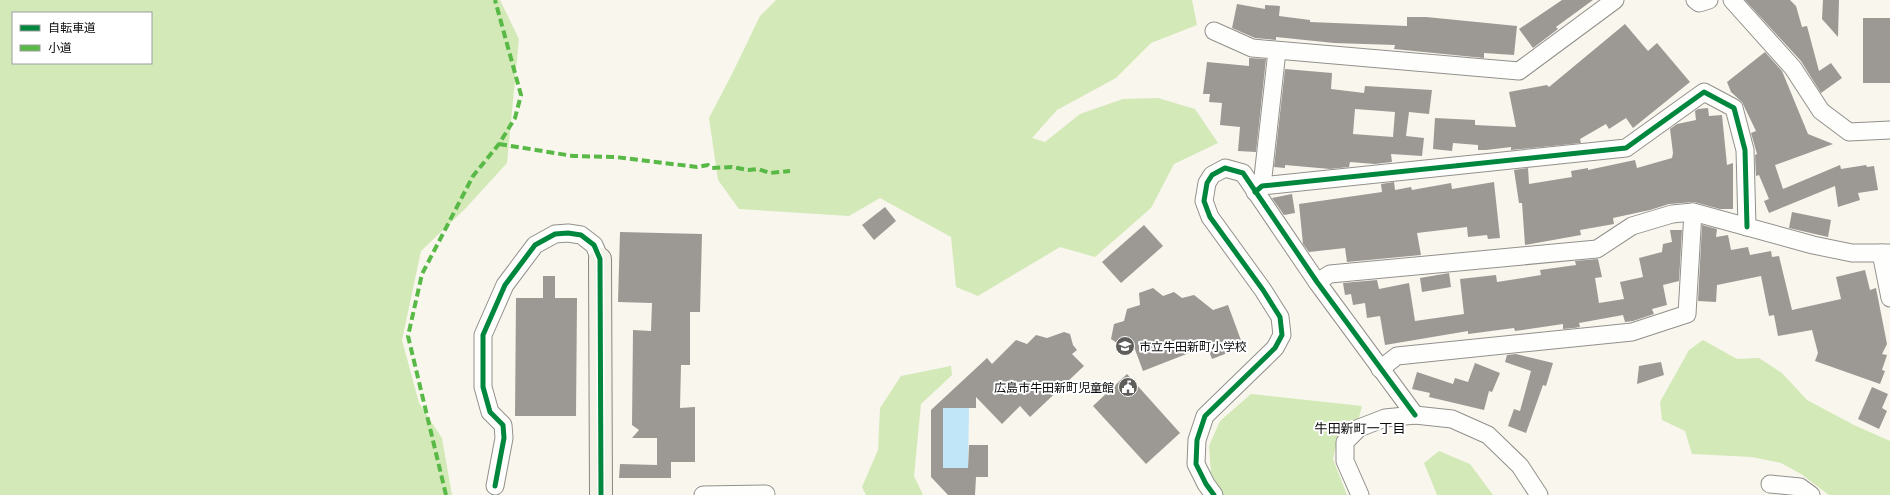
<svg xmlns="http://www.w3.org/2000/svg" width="1890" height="495" font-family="'Libre Baskerville','Noto Sans JP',serif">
	<rect width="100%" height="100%" fill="#f9f6ed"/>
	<g fill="#d3e9b8" fill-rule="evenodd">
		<path d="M0 0H500L519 39 507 163 465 209 421 251 402 340 419 403 442 438 452 495H0ZM13 13H151V63H13Z"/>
		<polygon points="776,0 1192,0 1197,25 1151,43 1116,78 1057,110 1032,138 1045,142 1080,114 1123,99 1158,98 1195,109 1218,143 1174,164 1151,208 1095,257 1060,247 978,296 956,287 951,237 880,198 849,216 739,209 718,180 709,118 732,74 760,16"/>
		<polygon points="1703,340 1737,359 1759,358 1782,373 1807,400 1854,425 1890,441 1890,495 1829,495 1801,474 1781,463 1752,457 1692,454 1685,431 1662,420 1660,402 1689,350"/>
		<polygon points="951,366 952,375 921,404 914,476 923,495 866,495 862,487 878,450 880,408 901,376"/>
		<polygon points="1251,394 1362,406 1358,421 1338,438 1333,459 1347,495 1223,495 1211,473 1209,446 1220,421"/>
		<polygon points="1439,451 1470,464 1493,495 1437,495 1424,463"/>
	</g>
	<polygon fill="#c0e6f8" points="943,408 969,408 968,468 943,468"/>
	<g fill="#9c9894" fill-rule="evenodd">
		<polygon points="1562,0 1593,0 1556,27 1558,29 1533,48 1519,29"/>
		<polygon points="1745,0 1790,0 1796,6 1802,27 1807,26 1819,71 1831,63 1842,78 1821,93 1801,61"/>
		<polygon points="1823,0 1839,0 1838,37 1822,19"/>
		<polygon points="1237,4 1265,9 1265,5 1280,6 1279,16 1310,20 1310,22 1407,26 1407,17 1426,17 1517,26 1514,55 1484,53 1484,58 1394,49 1395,45 1334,43 1276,37 1276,40 1255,38 1232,28"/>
		<rect x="1863" y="18" width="27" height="65"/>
		<polygon points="1625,24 1648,51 1657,43 1690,82 1633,128 1626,118 1609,129 1606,124 1580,139 1581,143 1511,150 1511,147 1486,150 1478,150 1478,145 1453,143 1452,151 1433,149 1435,118 1475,120 1475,125 1516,127 1509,92 1547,85 1549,87"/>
		<polygon points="1765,52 1782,71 1808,134 1833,144 1775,165 1783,189 1840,165 1841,169 1866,165 1867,167 1874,166 1878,190 1858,193 1860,200 1838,207 1835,186 1769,213 1764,201 1769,199 1759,175 1756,176 1755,155 1757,154 1751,133 1756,131 1742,102 1731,92 1727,82"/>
		<polygon points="1249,58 1266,59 1256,152 1238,151 1240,127 1220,125 1222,103 1209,102 1210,94 1203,94 1207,62 1249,66"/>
		<path d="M1285 69 1332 73 1331 89 1364 93 1365 86 1432 90 1429 114 1409 112 1406 136 1424 138 1422 156 1391 154 1392 162 1375 164 1350 162 1349 167 1330 169 1285 165V168L1274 167ZM1355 109 1395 112 1393 137 1353 134Z"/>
		<polygon points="1708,108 1709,116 1722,115 1727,165 1733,163 1733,209 1720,209 1694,202 1669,204 1650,210 1613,218 1614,224 1580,230 1581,235 1525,245 1522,203 1519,203 1514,170 1528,168 1529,184 1572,177 1571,171 1588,168 1588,170 1635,160 1637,168 1672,158 1673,153 1670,129 1677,124 1696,120 1695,111 1698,109"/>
		<polygon points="1394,182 1395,190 1411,187 1412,190 1451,183 1452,189 1494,182 1500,238 1488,239 1487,235 1468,237 1467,227 1417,233 1421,255 1347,262 1345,248 1309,252 1303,244 1299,204 1382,192 1381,184"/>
		<polygon points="1292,194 1295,213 1284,215 1272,198"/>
		<polygon points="885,207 896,221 874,240 862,225"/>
		<polygon points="1792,212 1831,220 1828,237 1789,228"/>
		<polygon points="1144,225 1163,246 1121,283 1102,262"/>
		<polygon points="1702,225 1717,229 1716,237 1728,235 1731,250 1748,247 1750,255 1771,251 1772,257 1779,256 1792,310 1841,299 1836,277 1865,270 1870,290 1876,288 1887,344 1882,354 1887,355 1882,370 1885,371 1880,384 1815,361 1818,353 1812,330 1778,336 1774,315 1769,316 1761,276 1717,285 1716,302 1698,301"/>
		<polygon points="1670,230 1682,230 1679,281 1663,285 1667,305 1652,309 1654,314 1633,321 1625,322 1623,315 1579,323 1580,327 1574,328 1563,329 1563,324 1515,331 1514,328 1468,334 1468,331 1385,345 1380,316 1367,318 1365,303 1353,305 1351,294 1345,295 1343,283 1377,280 1379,289 1409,283 1415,321 1464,314 1460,279 1496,275 1497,282 1541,275 1540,270 1576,265 1575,261 1598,259 1602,277 1595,278 1599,303 1624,299 1620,282 1643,277 1639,258 1662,252 1663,244 1672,242"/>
		<polygon points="620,232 702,234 700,312 690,312 690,365 681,365 680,408 695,407 695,462 671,462 671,478 619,478 620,464 657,465 657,438 632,438 639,430 632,425 633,330 651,331 652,303 618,302"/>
		<polygon points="1449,273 1451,287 1422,292 1420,278"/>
		<polygon points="543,276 555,276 555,298 577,298 576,416 515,416 516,298 543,298"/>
		<polygon points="1153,288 1163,296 1174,292 1182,298 1194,295 1213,310 1228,305 1242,343 1229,348 1230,352 1212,359 1207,346 1143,371 1133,344 1123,347 1111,339 1114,324 1124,321 1127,309 1140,305 1139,293"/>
		<polygon points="1064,332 1070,334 1073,345 1077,350 1072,354 1084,366 1030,417 1020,406 1002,424 976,397 976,408 943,408 943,468 968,468 969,445 988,445 988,477 976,477 975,495 948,495 931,477 931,410 987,358 992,364 1016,340 1027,344 1036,335 1047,338"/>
		<polygon points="1516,354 1553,363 1546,386 1543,385 1526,433 1508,426 1514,409 1520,411 1531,371 1505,362 1507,355"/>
		<polygon points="1661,362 1664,375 1637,384 1639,366"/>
		<polygon points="1475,363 1500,373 1492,392 1489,391 1484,410 1429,397 1430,393 1412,389 1417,372 1453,384 1455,378 1468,382"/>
		<polygon points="1127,374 1180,433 1146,464 1093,406"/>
		<polygon points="1872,387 1888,394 1882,408 1887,411 1879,429 1858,419"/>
	</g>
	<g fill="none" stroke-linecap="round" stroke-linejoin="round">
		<defs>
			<g id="street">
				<polyline points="1695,0 1699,3 1709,0"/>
				<polyline points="1732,0 1793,68 1821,111 1849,132 1890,130"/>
				<polyline points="1214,31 1252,48 1519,71 1615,0"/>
				<polyline points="1262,186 1277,51"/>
				<polyline points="1255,192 1262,186 1626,148 1704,92 1734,108 1745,150 1747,227"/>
				<polyline points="1881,253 1890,298"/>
				<polyline points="1317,282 1330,274 1597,249 1632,226 1672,214 1693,212 1813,245 1852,253 1890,253"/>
				<polyline points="1380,369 1397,356 1632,332 1687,314 1693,212"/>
				<polyline points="1770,484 1800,487 1811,495"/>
				<polyline points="495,486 504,438 503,425 490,412 483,387 483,335 505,285 535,245 555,234 568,233 581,235 594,245 600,259"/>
				<polyline points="703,495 766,494"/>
				<polyline points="1214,495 1206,484 1196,464 1197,440 1205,416 1275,348 1282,335 1280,317 1263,290 1210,217 1204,201 1207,183 1212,175 1225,168 1243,173 1317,282 1415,415"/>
				<polyline points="1360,495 1345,461 1345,442 1359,428 1385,418 1415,415 1452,419 1488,435 1520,466 1539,495"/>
			</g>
			<polyline id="secondary" points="600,259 601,495"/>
		</defs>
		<use href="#street" stroke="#92908c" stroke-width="19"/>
		<use href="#secondary" stroke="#888783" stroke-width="24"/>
		<use href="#street" stroke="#fefefc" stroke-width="17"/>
		<use href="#secondary" stroke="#f4f2e7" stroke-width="22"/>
		<g stroke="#58b947" stroke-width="4" stroke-dasharray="8 4" stroke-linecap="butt">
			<polyline points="499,144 573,156 615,157 697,167 708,165 712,168 732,167 748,170 758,169 770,173 790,171"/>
			<polyline points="446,495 408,336 422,274 473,176 499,144 515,118 521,95 495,0"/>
		</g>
		<defs>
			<g id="cycleway">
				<polyline points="1255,192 1262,186 1626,148 1704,92 1734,108 1745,150 1747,227"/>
				<polyline points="495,486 504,438 503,425 490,412 483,387 483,335 505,285 535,245 555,234 568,233 581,235 594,245 600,259 601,495"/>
				<polyline points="1214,495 1206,484 1196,464 1197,440 1205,416 1275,348 1282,335 1280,317 1263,290 1210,217 1204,201 1207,183 1212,175 1225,168 1243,173 1317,282 1415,415"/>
			</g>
		</defs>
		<use href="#cycleway" stroke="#fff" stroke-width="8"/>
		<use href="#cycleway" stroke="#00873e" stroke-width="5"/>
	</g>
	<defs>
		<symbol id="school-disc" viewBox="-11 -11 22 22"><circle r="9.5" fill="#5e5d59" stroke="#fff"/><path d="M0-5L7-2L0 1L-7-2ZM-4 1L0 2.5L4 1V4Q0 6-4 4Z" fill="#fff"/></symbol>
		<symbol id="civic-disc" viewBox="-11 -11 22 22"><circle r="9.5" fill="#5e5d59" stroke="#fff"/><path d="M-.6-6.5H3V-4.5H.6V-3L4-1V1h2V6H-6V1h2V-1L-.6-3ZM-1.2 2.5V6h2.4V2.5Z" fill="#fff"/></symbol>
	</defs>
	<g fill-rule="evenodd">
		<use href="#school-disc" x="1114" y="335" width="22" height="22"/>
		<use href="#civic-disc" x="1117" y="376" width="22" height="22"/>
	</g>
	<g text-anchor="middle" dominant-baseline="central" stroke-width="4" stroke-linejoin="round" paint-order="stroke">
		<g font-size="12" fill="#0a0a0a" stroke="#fff" text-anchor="start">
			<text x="1139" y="346">市立牛田新町小学校</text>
			<text x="1114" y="387" text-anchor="end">広島市牛田新町児童館</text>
		</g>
		<g font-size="13" fill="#0a0a0a" stroke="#fff">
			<text x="1360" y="428">牛田新町一丁目</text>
		</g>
	</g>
	<rect x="12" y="12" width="140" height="52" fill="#ffffff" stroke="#9d9d9d"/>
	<rect x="20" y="25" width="20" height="6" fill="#00873e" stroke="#9d9d9d"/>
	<text x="48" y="32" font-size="12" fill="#0a0a0a">自転車道</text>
	<rect x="20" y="45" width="20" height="6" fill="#58b947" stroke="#9d9d9d"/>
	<text x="48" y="52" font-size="12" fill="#0a0a0a">小道</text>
</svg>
